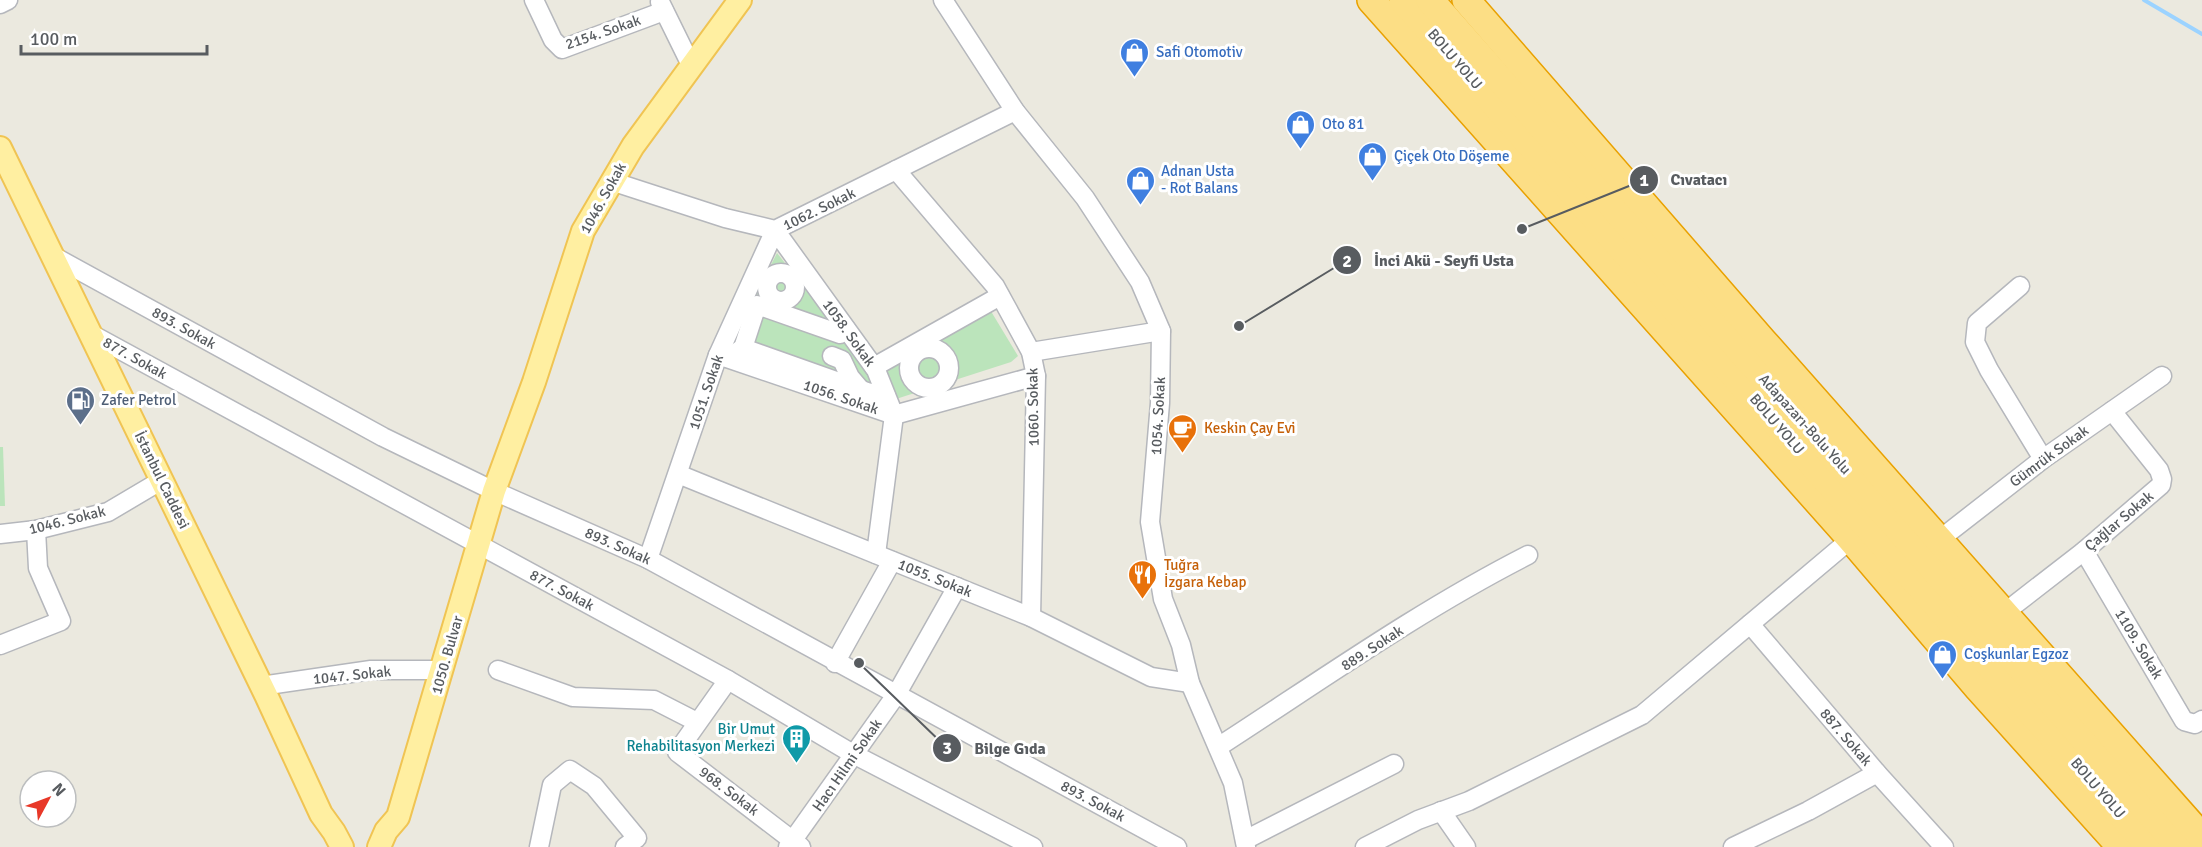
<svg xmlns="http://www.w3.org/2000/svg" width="2202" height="847" font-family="Signika,sans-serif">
	<rect width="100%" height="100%" fill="#ebe9df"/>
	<g fill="#bbe4bb">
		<polygon points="777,253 858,355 875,384 869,403 727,352"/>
		<polygon points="989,308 1018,356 1011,362 896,399 890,393 885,363"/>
		<polygon points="0,447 3,447 5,506 0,506"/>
	</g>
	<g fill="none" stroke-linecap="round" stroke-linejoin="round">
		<polyline stroke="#9cd3ff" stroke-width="4" points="2144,0 2202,34"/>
		<defs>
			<g id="minor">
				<polyline points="534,0 553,40 562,49 664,11"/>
				<polyline points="943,0 1015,111 1085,198 1140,282 1161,331 1160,403 1150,522 1163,599 1181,645 1190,683 1233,783 1246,847"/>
				<polyline points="660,2 692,67"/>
				<polyline points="0,4 8,0"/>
				<polyline points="896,170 995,286 1031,352 1036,376 1031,617"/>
				<polyline points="611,181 725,218 775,230 1015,111"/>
				<polyline points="53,256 383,437 494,491 648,559 1177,847"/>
				<circle cx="781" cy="287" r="14"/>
				<polyline points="2020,286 1977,323 1975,342 1989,370 2043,459"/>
				<polyline points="91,334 728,680 853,754 1033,847"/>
				<circle cx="929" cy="368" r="20"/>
				<polyline points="743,348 757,305 840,334 846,329"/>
				<polyline points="1031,352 1161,331"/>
				<polyline points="718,355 894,415 1036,376"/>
				<polyline points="832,356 842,360 850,377 861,390"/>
				<polyline points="728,358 743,348 867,392 886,396"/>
				<polyline points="874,367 1000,296"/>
				<polyline points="678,474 1031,617 1151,677 1190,683"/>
				<polyline points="0,534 36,530 108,512 162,480"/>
				<polyline points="1939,540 2043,459 2162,376"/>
				<polyline points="2084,551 2184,721 2195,724 2202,720"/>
				<polyline points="648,559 718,355 775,230 876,370 894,415 876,554"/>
				<polyline points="2004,613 2084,551 2161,485 2162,479 2159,470 2112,411"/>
				<polyline points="1750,624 1877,773 1944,847"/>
				<polyline points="0,645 61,621 38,568 36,530"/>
				<polyline points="835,663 892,561"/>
				<polyline points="498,670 573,697 654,700 697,722"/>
				<polyline points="728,680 677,752 801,847"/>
				<polyline points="261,686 371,670 442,670"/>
				<path d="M1218 747C1320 681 1420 610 1528 555"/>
				<polyline points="1441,811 1466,847"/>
				<polyline points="1245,840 1394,764"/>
				<polyline points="539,847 552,785 570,770 594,786 637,838 625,847"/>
				<polyline points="788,847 896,695 957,587"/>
				<polyline points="1365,847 1418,820 1469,801 1642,715 1851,539"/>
				<polyline points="1733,847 1808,811 1877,773"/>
			</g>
			<g id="major">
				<polyline points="0,148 266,695 321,814 334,832 342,847"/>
				<polyline points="379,847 386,831 398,817 494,491 534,382 583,231 633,146 740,0"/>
			</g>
			<g id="highway">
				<polyline points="1371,0 1851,539 1978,688 2121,847"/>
				<polyline points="1403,0 2150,847"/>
				<polyline points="1430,0 2180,847"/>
				<polyline points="1466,0 1763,341 2202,837"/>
			</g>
		</defs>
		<use href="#minor" stroke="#b5b7bc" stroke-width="21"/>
		<use href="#major" stroke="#f0c453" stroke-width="26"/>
		<use href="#highway" stroke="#e9a101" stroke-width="30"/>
		<use href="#minor" stroke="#fff" stroke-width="18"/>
		<use href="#major" stroke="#ffefa1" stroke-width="22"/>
		<use href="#highway" stroke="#fcde85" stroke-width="27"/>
	</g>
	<defs>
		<symbol id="shop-pin" viewBox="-11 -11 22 30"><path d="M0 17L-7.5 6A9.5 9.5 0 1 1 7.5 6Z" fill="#3f7fe0" stroke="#fff"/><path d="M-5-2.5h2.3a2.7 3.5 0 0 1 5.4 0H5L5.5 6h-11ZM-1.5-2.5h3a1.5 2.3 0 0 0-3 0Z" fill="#fff"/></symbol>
		<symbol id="fuel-pin" viewBox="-11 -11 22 30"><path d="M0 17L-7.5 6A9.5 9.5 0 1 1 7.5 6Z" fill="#5c6f8a" stroke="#fff"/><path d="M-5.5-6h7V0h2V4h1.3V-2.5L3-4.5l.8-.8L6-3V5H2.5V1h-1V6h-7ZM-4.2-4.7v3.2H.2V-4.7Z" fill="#fff"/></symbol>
		<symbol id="cafe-pin" viewBox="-11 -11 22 30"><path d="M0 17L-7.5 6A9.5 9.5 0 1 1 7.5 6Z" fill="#e8710a" stroke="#fff"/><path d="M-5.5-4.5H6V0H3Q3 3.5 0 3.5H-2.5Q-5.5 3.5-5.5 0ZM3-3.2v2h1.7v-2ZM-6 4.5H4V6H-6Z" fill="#fff"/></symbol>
		<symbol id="restaurant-pin" viewBox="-11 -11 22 30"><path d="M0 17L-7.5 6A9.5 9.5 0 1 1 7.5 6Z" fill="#e8710a" stroke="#fff"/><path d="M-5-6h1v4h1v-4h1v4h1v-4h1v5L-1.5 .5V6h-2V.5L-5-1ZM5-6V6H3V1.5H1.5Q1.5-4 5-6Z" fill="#fff"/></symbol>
		<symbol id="building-pin" viewBox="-11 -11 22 30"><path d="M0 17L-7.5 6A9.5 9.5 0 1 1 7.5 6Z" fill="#0f9aa8" stroke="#fff"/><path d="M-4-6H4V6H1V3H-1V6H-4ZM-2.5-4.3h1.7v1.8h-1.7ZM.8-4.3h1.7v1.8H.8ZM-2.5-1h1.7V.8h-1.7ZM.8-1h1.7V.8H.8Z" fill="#fff"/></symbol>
	</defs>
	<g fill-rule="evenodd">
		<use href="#shop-pin" x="1118" y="36" width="33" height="45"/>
		<use href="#shop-pin" x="1284" y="108" width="33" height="45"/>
		<use href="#shop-pin" x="1356" y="140" width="33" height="45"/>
		<use href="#shop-pin" x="1124" y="164" width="33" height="45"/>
		<use href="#fuel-pin" x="64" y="384" width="33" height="45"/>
		<use href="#cafe-pin" x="1166" y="412" width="33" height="45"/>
		<use href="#restaurant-pin" x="1126" y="558" width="33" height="45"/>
		<use href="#shop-pin" x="1926" y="638" width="33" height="45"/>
		<use href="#building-pin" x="780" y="722" width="33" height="45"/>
	</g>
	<g text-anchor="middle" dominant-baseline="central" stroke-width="6" stroke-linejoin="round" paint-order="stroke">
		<g font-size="15" fill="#585c60" stroke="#fff">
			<text transform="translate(603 32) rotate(-19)">2154. Sokak</text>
			<text transform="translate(1455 59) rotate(49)">BOLU YOLU</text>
			<text transform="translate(603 198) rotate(-61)">1046. Sokak</text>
			<text transform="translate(819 209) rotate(-26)">1062. Sokak</text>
			<text transform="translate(184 328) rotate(29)">893. Sokak</text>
			<text transform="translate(849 333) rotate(54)">1058. Sokak</text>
			<text transform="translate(135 358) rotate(29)">877. Sokak</text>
			<text transform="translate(706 392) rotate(-71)">1051. Sokak</text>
			<text transform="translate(841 397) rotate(19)">1056. Sokak</text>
			<text transform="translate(1033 407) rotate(-91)">1060. Sokak</text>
			<text transform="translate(1158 416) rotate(-87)">1054. Sokak</text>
			<text transform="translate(1777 424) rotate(49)">BOLU YOLU</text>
			<text transform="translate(1805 424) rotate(48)">Adapazarı-Bolu Yolu</text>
			<text transform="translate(2049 456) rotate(-36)">Gümrük Sokak</text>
			<text transform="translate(162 480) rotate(64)">İstanbul Caddesi</text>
			<text transform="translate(67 520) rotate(-14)">1046. Sokak</text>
			<text transform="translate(2119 521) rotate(-40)">Çağlar Sokak</text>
			<text transform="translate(618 546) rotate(24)">893. Sokak</text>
			<text transform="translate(935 578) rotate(22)">1055. Sokak</text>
			<text transform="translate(562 590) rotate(28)">877. Sokak</text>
			<text transform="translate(2139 644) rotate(59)">1109. Sokak</text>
			<text transform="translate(1372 648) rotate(-33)">889. Sokak</text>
			<text transform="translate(447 655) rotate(-74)">1050. Bulvar</text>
			<text transform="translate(352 675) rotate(-6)">1047. Sokak</text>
			<text transform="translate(1846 737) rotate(49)">887. Sokak</text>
			<text transform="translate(847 765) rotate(-55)">Hacı Hilmi Sokak</text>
			<text transform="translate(2098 788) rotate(49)">BOLU YOLU</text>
			<text transform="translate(729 791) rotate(37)">968. Sokak</text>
			<text transform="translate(1093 801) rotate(28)">893. Sokak</text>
		</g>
		<g font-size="15" fill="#366cbe" stroke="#fff" text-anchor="start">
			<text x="1156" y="52">Safi Otomotiv</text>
			<text x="1322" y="124">Oto 81</text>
			<text x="1394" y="156">Çiçek Oto Döşeme</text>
			<text x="1161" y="171">Adnan Usta<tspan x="1161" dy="17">- Rot Balans</tspan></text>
			<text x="1964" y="654">Coşkunlar Egzoz</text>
		</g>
		<g font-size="15" fill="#4e5e75" stroke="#fff" text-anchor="start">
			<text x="101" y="400">Zafer Petrol</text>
		</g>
		<g font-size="15" fill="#c56008" stroke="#fff" text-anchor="start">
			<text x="1204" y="428">Keskin Çay Evi</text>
			<text x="1164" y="565">Tuğra<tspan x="1164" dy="17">İzgara Kebap</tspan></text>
		</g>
		<g font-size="15" fill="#0d838f" stroke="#fff" text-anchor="end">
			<text x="775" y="729">Bir Umut<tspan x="775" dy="17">Rehabilitasyon Merkezi</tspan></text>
		</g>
	</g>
	<path fill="none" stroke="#585c60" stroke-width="2" d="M1522 229L1644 180M1239 326L1347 260M859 663L947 748"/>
	<g fill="#585c60" stroke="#fff" stroke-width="2">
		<circle cx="1522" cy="229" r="6"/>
		<circle cx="1239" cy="326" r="6"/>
		<circle cx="859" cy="663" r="6"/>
		<circle cx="1644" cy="180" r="15"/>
		<circle cx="1347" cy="260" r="15"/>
		<circle cx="947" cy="748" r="15"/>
	</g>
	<g font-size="18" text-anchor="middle" font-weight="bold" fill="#fff">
		<text x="1644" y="186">1</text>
		<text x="1347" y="267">2</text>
		<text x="947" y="754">3</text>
	</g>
	<g font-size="16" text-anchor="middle" font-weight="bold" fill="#585c60" stroke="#fff" stroke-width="6" stroke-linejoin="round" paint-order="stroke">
		<text x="1699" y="185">Cıvatacı</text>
		<text x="1444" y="266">İnci Akü - Seyfi Usta</text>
		<text x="1010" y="754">Bilge Gıda</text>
	</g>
	<g transform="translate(48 799) rotate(49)"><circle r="28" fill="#ffffff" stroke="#bcbebf" stroke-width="1.5"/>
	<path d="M0-4.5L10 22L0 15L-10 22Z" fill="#e83828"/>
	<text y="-9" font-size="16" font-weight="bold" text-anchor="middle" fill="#585c60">N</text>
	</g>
	<path d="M21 45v9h186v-9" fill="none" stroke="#585c60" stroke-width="3"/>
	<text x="30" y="45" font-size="18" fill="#585c60" stroke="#ffffff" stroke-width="4.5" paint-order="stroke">100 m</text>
</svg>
